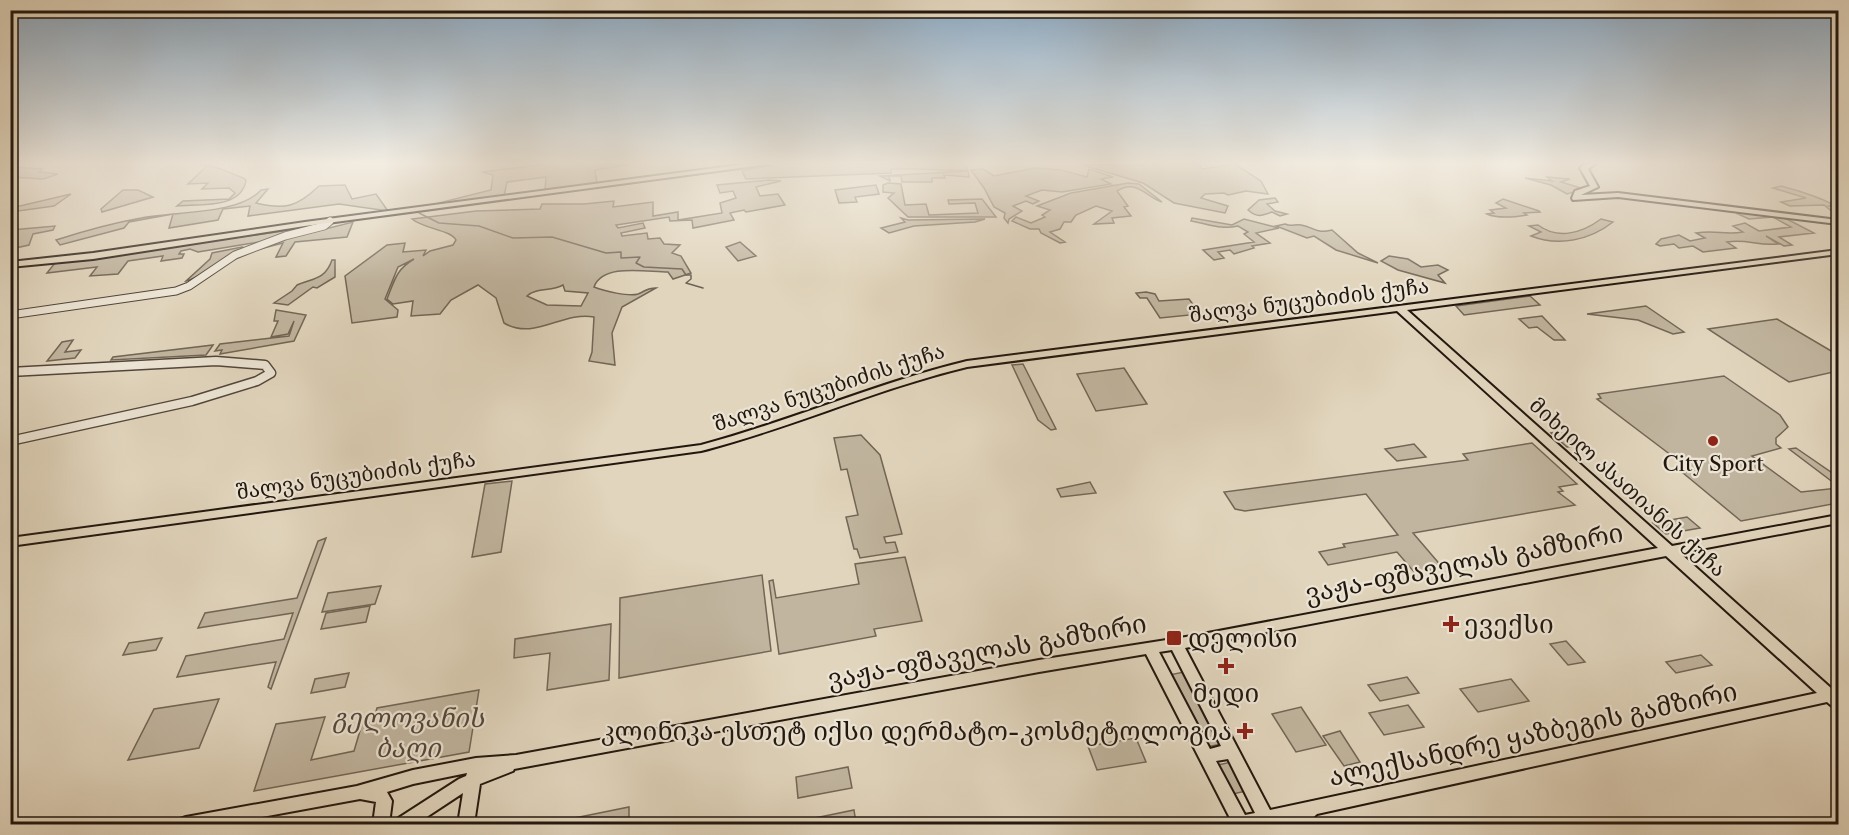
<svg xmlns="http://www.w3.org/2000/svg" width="1849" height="835" font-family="'Libre Caslon Text','Noto Serif Georgian',serif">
	<rect width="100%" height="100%" fill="#e1d5bd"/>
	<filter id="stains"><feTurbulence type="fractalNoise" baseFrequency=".00333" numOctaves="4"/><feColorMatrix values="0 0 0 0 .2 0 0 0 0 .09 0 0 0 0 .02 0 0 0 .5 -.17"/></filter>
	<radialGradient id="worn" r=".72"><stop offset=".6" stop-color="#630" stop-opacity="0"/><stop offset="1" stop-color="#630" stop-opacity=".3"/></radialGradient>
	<g fill="#c1b59f" stroke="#726656" stroke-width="1.5" fill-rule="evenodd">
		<path d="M198 164C214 165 228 172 243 178L246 180C242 209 200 204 177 206L183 201 229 199 235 193 229 188 202 189 208 183 188 184 207 166Z"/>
		<polygon points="546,164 632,164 595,170 597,184 545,190 546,177 507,182 504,196 431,205 491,190 493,175 482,172"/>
		<path d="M780 164H965L968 170C940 171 919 168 891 169V173L746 179 742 171Z"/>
		<polygon points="1198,164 1202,169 1235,164 1261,181 1268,194 1246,191 1228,195 1224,193 1205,194 1201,198 1228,206 1225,213 1174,203 1143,183 1083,165"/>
		<polygon points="11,167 42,169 39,172 58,174 43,179 11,177"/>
		<polygon points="1035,168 1061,170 1087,177 1089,169 1113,177 1101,179 1111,184 1062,192 1042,190 1026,196 1039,201 1033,204 1026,201 1013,206 1022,211 1009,219 1008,223 1004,218 1005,213 994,207 984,188 971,170 983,169 994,176"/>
		<polygon points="968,171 969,177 944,175 945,178 932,178 932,182 902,182 901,176 889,176 890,181 880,176"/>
		<polygon points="1547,177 1570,179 1561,182 1584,189 1567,194 1551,185 1525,178 1552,181"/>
		<path d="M769 180 781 181 756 187 760 196 778 194 785 205 746 212 744 210 730 213 734 220 693 228 692 220 670 221 669 217 616 225 618 228 643 223 645 228 621 233 622 236 647 233 648 239 660 238 664 244 680 245 672 253 681 256 691 273 673 279 668 272C646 272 603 263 594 287 604 291 629 297 638 294 646 291 646 288 656 288L622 307 612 333 615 365 589 361 592 352 594 317C563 311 534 341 504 323L496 298 478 285 451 300 440 314 411 316 413 301 393 304 387 299C395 279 396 270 414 259L398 267 385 299 398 310 397 317 352 323 345 276 387 245 405 243 403 252 426 250 423 256 430 251 453 245 456 240C451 230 424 229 412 219L476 211 540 209 542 204H584L614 201 613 207 653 202V216L678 212V220L722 213 720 203 736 198 733 191 720 193 717 185ZM563 285 565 291 588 293 581 306 547 305 527 296C537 287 551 292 563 285Z"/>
		<polygon points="888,183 901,184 905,205 926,204 929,215 978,213 975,203 949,204 948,200 982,199 996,217 908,217 888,198 894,193 883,192 883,185"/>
		<path d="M1128 183 1139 184 1162 202C1147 198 1137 178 1117 191L1128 206 1124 207 1131 216 1112 218 1114 223 1094 224 1112 211 1096 206 1076 215 1071 222H1064L1060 229 1050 232 1065 242 1060 243 1041 233 1039 229H1030L1012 221 1016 217 1031 223 1045 217 1042 215 1050 210 1037 206 1071 193Z"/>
		<path d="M345 185 352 199 376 194 388 211 339 204 248 216 250 206 223 209 218 220 169 228 173 214 129 222 124 228 60 245 56 240C84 231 113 223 141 218 174 211 239 215 261 190L268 189 256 203C285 210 297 207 319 186Z"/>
		<polygon points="876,185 879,194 855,197 857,202 839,203 835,190"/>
		<path d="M1781 186C1800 191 1817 196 1834 205L1829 206 1838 209V213H1834L1824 205 1790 206 1781 202 1806 198 1773 188Z"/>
		<polygon points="123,190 138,190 153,197 102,212 101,209"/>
		<polygon points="71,194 54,206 11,212 11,208"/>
		<path d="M1275 198 1278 202 1267 204 1275 211 1287 214 1280 216 1272 212C1262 216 1257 218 1248 210L1259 200Z"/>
		<path d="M1503 199 1539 211 1540 212 1524 213 1527 215C1515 217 1498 219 1487 214L1494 213 1490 210 1506 208 1496 203Z"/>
		<path d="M1744 213 1783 217 1814 233 1779 237 1792 245 1784 246 1766 236 1778 244C1757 246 1748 239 1727 242L1736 248 1703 252 1693 246 1679 248 1674 244 1660 246 1656 244 1661 239 1679 235 1690 241 1705 238 1696 233C1716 230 1725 235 1743 232L1733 226 1745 223 1759 231 1791 227 1773 217 1749 219 1738 214Z"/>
		<polygon points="901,218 908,220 985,219 975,222 914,226 889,233 881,228 905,222"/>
		<path d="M1192 218 1232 225 1244 219 1279 228 1256 233 1270 243 1252 246 1254 248 1234 254 1230 250 1218 252 1224 258 1214 260 1203 250 1254 242 1244 234 1248 232 1238 226C1221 230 1209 224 1191 221Z"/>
		<path d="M1601 219 1613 222C1590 240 1559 247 1531 236L1541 232 1529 226 1538 225C1558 240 1582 233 1601 219Z"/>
		<polygon points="353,222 347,237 295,242 286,256 276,257 283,243 256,250 224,264 265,244"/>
		<path d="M1285 224C1292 227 1294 224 1301 225 1314 227 1315 234 1332 230L1358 253 1378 263 1336 250 1314 236 1307 238 1276 226Z"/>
		<polygon points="55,226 53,230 33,234 29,245 11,249 11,230"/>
		<polygon points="305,228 259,242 198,252 190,249 181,251 179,254 184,254 182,258 161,261 163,256 128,261 118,274 90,276 97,267 47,273 55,263"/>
		<polygon points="740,242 756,256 738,261 726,247"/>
		<path d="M242 247 244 248C229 255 197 280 186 281L210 259 212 253Z"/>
		<polygon points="1389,256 1408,259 1421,267 1438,265 1448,270 1438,275 1445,283 1398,270 1381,261"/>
		<path d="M332 260H335V277L317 288 313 287 288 305 274 303 292 291 297 285C313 278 325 280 332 260Z"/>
		<polygon points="1146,292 1155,294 1159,301 1189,299 1200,314 1160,318 1147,298 1140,298 1136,293"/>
		<polygon points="1530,296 1540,305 1464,315 1456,306"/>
		<polygon points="1646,306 1684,332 1673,334 1638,320 1587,314"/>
		<polygon points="276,310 306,315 294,341 220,354 222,350 215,351 220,344 289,336 294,321 288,334 271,337 278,321 274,321"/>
		<polygon points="1542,316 1565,340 1554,340 1537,327 1529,328 1519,319"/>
		<polygon points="1777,319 1838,355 1838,371 1789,382 1708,329"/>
		<polygon points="73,340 65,352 81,350 75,358 47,361 62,342"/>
		<polygon points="213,345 206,355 111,360 113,357"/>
		<polygon points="1023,364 1056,429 1051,430 1038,420 1012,365"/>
		<polygon points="1124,368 1147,404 1096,411 1077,374"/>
		<polygon points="1724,376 1780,415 1788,427 1776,438 1776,444 1781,448 1752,456 1801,492 1838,488 1838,503 1741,521 1683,473 1692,471 1597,399 1601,398 1598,394"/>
		<polygon points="1548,413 1584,444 1585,445 1567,447 1551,433 1559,431 1539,414"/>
		<polygon points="861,435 880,455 902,534 884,537 886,543 895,542 898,552 860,558 857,549 854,549 846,517 858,515 847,469 841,470 834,438"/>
		<polygon points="1532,443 1577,484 1559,487 1563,491 1558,492 1575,505 1413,533 1443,568 1415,573 1397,552 1328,565 1319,552 1345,547 1343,544 1398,535 1366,494 1245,511 1235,509 1224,492 1468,460 1463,454"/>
		<polygon points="1414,444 1426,457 1397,461 1385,449"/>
		<polygon points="1796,448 1838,477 1838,486 1789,449"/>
		<polygon points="512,481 501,552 472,557 485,484"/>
		<polygon points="1090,482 1096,493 1061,497 1057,489"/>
		<polygon points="1687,517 1700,528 1666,534 1653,523"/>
		<polygon points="326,538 271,689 268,687 276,662 177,677 186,656 284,639 293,613 198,628 205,613 297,598 318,541"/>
		<polygon points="905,557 922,621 874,629 876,636 779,654 769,581 773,580 776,598 859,584 855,564"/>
		<polygon points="762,575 771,651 619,678 620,598"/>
		<polygon points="381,586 375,604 322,612 328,593"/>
		<polygon points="370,606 366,622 321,629 326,613"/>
		<polygon points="611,624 609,680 547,690 550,653 514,658 515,639"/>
		<polygon points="162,638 156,650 123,655 129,643"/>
		<polygon points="1566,641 1585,662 1568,665 1550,644"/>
		<polygon points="1701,655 1712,665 1676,673 1666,662"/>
		<polygon points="1184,672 1222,744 1206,747 1169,675"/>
		<polygon points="349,673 345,687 311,693 315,679"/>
		<polygon points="1407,677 1419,693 1380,701 1368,685"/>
		<polygon points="1511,679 1529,701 1478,712 1460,689"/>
		<polygon points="479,690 469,752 254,791 276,724 325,717 311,760 354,751 362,724 373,722 377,708"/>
		<polygon points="219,699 199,748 128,760 154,709"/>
		<polygon points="1408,705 1424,727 1384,735 1369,713"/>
		<polygon points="1301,707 1326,745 1296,752 1272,714"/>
		<polygon points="1340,731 1360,762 1344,766 1323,736"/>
		<polygon points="1136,738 1146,762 1097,770 1088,746"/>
		<polygon points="1231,762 1246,791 1233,794 1218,765"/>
		<polygon points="848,767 852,788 798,798 796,777"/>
		<polygon points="629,807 629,824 545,824"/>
		<polygon points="854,810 856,823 872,820 873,824 786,824"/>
	</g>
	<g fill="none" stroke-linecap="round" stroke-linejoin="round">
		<polyline stroke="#6e6254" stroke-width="1.5" points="419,213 439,223 479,226 513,238 552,237 606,253 621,252 621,258 640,257 636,263 644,267 682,269 686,275 691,275 691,279 686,283 703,288"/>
		<defs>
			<polyline id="minor-far1" points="10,315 176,291 189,286 235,255 285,236 324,226 330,221"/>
			<polyline id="minor" points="10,372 216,361 265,365 271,373 257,381 192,401 10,441"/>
			<g id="major">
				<polygon points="746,164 769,164 305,226 93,259 10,267 10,262 93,253 305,222"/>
				<polygon points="1585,164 1595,164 1588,169 1598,187 1581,195 1618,193 1838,220 1838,224 1618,197 1573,200 1572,198 1575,191 1590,186 1580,168"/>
				<path d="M1838 250V254L1407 310 1672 546 1838 515V523L1680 553 1832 689 1838 688V709L1833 707 1827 702 1317 814 1306 824H1287L1289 821 1277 824H1231L1232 822 1146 654 1039 672 514 769 513 771 480 784 474 824H458L463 793 416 824H395L397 819 459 779 466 776 467 773 413 784 387 792 392 801 389 824H373L376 802 360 799 224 824H178L180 819 186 817 357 786 413 770 476 758 516 755 1039 660 1192 636 1658 548 1397 311 967 367C876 389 791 428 701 451L10 546V538L701 445C791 421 876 383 967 361ZM1666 556 1817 693 1270 810 1185 648ZM1172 650 1221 746 1210 749 1159 652ZM1228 759 1255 813 1245 815 1216 761Z"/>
			</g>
		</defs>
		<use href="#minor-far1" stroke="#52463a" stroke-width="9"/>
		<use href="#minor" stroke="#52463a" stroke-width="11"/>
		<use href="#major" stroke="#22170e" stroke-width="4"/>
		<use href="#minor-far1" stroke="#ece4d4" stroke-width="7"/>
		<use href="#minor" stroke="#ece4d4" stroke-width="8"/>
		<use href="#major" fill="#e1d5bd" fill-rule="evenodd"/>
	</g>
	<linearGradient id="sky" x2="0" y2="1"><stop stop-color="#8ba7bf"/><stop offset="0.58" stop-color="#f2ece1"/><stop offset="1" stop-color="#f2ece1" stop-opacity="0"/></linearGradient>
	<rect width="1849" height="281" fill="url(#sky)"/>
	<g fill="#8f2418" stroke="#ece4d4" stroke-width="2">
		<circle cx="1713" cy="441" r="6"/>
		<path d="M1448 615h6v6h6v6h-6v6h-6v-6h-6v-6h6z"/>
		<rect x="1166" y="630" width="16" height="16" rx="3"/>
		<path d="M1223 657h6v6h6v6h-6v6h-6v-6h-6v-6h6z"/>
		<path d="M1242 722h6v6h6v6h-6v6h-6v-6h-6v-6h6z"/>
	</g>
	<g text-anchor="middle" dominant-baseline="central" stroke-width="4.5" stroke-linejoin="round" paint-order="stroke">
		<g font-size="21" fill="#22170e" stroke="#ece4d4">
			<text transform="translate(1309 300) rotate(-7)">შალვა ნუცუბიძის ქუჩა</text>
			<text transform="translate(829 387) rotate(-18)">შალვა ნუცუბიძის ქუჩა</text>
			<text transform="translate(356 475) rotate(-8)">შალვა ნუცუბიძის ქუჩა</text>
			<text transform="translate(1628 487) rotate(42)">მიხეილ ასათიანის ქუჩა</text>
		</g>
		<g font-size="21" fill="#22170e" stroke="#ece4d4">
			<text x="1713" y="463">City Sport</text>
		</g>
		<g font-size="26" fill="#22170e" stroke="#ece4d4">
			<text transform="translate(1464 563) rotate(-11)">ვაჟა-ფშაველას გამზირი</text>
			<text transform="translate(987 651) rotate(-10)">ვაჟა-ფშაველას გამზირი</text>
			<text transform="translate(1533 734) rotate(-12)">ალექსანდრე ყაზბეგის გამზირი</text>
		</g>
		<g font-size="26" fill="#22170e" stroke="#ece4d4" text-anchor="start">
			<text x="1464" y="624">ევექსი</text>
			<text x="1188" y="638">დელისი</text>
			<text x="1226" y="693" text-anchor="middle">მედი</text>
			<text x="1232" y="731" text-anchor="end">კლინიკა ესთეტ იქსი დერმატო-კოსმეტოლოგია</text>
		</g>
		<g font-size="26" font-style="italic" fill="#52463a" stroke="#ece4d4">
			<text x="408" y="718">გელოვანის<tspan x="408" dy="30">ბაღი</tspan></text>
		</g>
	</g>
	<rect width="1849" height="835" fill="none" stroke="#e1d5bd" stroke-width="36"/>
	<rect x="12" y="12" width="1825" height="811" fill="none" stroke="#22170e" stroke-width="3"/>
	<rect x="18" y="18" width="1813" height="799" fill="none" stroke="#22170e" stroke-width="1.5"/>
	<rect width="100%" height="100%" filter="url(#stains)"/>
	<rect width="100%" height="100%" fill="url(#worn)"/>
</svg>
